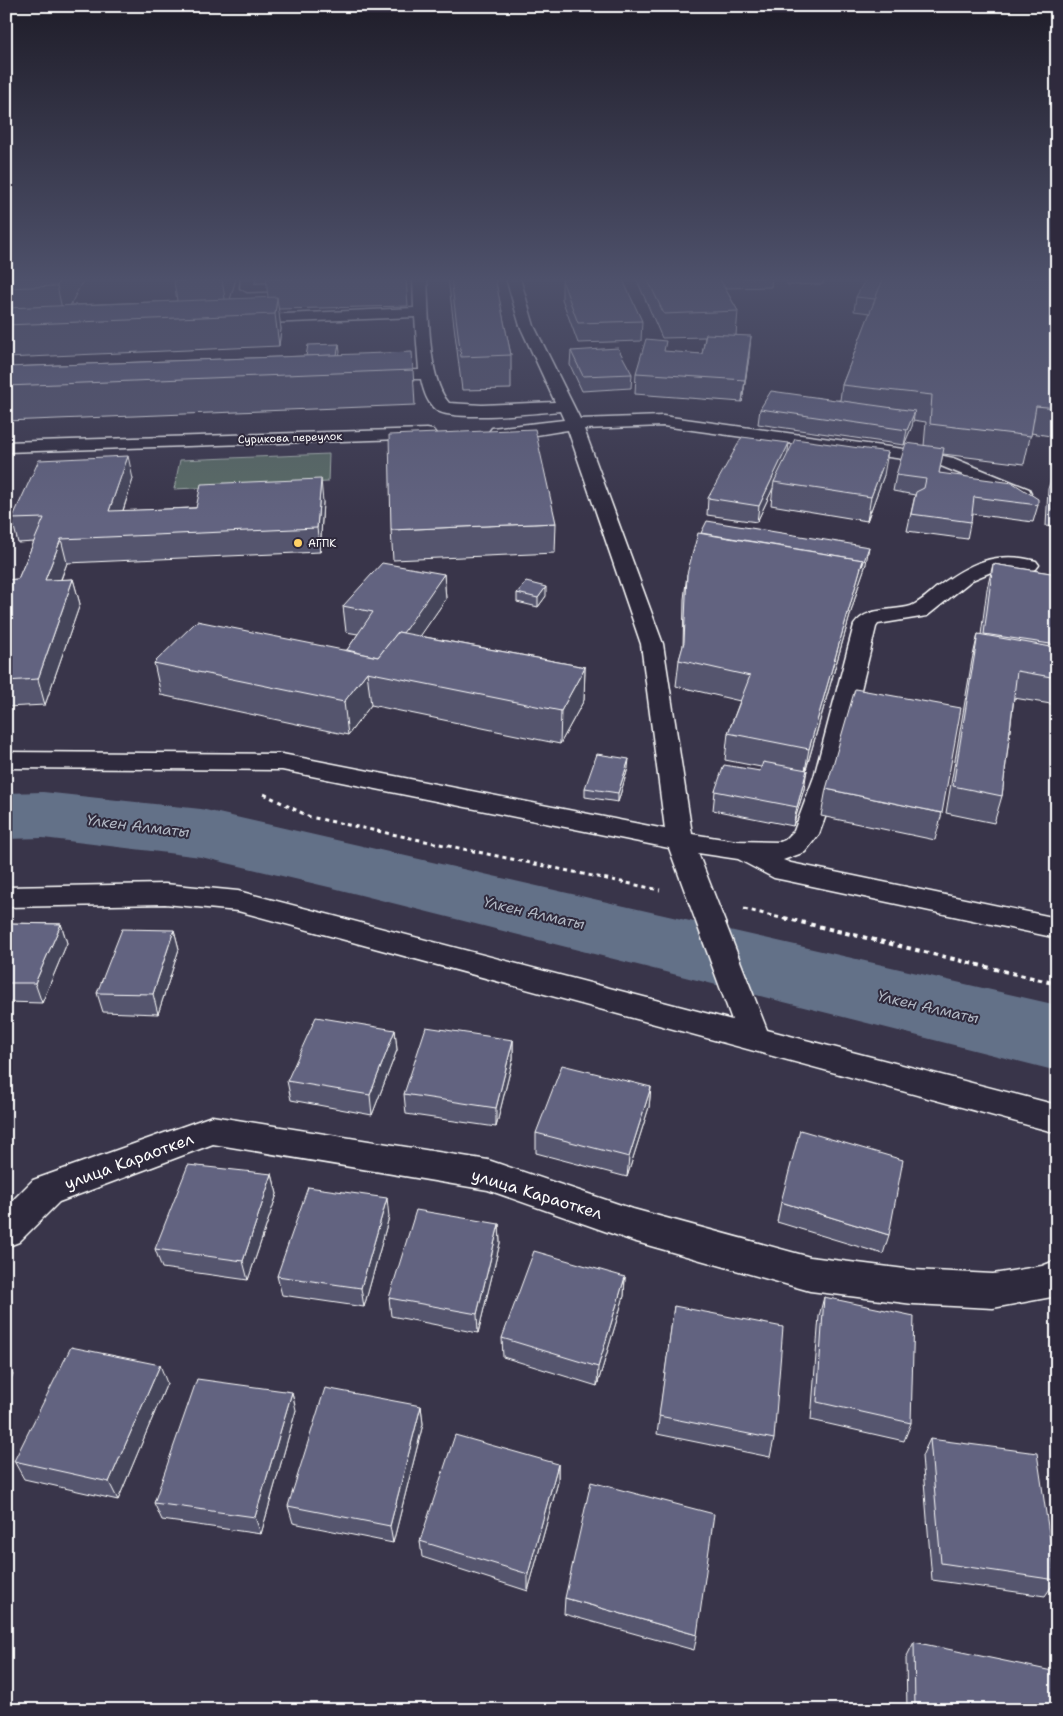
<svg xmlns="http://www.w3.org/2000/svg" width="1063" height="1716" font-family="'Shantell Sans',sans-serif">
	<rect width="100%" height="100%" fill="#39354a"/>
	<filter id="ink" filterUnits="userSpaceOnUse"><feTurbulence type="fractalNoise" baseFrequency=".02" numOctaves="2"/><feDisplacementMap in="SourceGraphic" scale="10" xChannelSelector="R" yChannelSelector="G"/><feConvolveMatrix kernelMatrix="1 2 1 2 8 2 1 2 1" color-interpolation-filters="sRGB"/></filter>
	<g filter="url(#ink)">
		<polygon fill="#5a6c65" stroke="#acb6b2" points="329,454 328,482 174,489 180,460"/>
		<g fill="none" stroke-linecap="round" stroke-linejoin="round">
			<polygon fill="#647188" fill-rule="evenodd" points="43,792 201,809 1057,1005 1057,1071 333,888 201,857 43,838 6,839 6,793"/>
			<defs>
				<g id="minor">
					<polygon points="14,278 28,278 11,307 6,308 6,292"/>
					<polygon points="241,278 255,278 254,284 303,282 310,286 303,290 247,292 240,288"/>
					<path d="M413 278H427C429 310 427 379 449 403L482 405 555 402 520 326 506 278H520L534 326 580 419 663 416 925 452 953 458 1029 489 1031 493 1029 497 1022 499 941 466 925 462 663 426 584 429 663 644 692 834 736 841 780 842 785 840 794 831 814 777 854 625C867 606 891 612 911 606 919 603 929 594 936 588 968 564 995 550 1036 561L1039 565 1036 569 1029 571 998 569 972 580 927 616 878 624 876 627 840 777 819 834 805 852 783 860 791 863 1057 918V938L784 880 774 878 738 859 698 853 767 1030 1057 1105V1133L238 911 165 904 6 907V887L165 884 238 891 732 1020 669 848 282 770 6 768V752L282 754 665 829 641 644 568 430C544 433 515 441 492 436L489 432 492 428 564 420 560 411C537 413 452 422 436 410 427 403 423 389 421 379H370L368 376 370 373 376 371 419 370 415 317 242 324 237 323 235 320 237 317 242 316 414 308Z"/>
					<polygon points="427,429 433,430 436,434 433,438 6,452 6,442"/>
					<polygon points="212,1116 488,1160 633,1209 810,1257 913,1270 993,1274 1042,1266 1057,1260 1057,1296 993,1308 913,1304 810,1291 633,1241 488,1190 213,1144 59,1202 19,1242 6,1247 6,1207 33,1180"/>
				</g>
			</defs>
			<use href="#minor" stroke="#fff" stroke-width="3"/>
			<g stroke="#fff" stroke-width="3" stroke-dasharray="4 4" stroke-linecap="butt">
				<polyline points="264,794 310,817 660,890"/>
				<polyline points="744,909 789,920"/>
			</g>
			<polyline stroke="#fff" stroke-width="4" stroke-dasharray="4.5 4.5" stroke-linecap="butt" points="784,918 1057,984"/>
			<use href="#minor" fill="#2f2a3d" fill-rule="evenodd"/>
		</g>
		<g fill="#54556e" stroke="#fff">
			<polygon points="13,278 84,278 70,305 177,301 174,281 236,278 230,299 268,298 266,278 406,278 408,306 278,309 281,329 279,346 6,358 6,308 12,307 7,288"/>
			<polygon points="448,278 495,278 511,355 511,389 462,390"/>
			<polygon points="636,278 772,278 771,287 725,288 738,311 736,335 749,357 742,402 635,394 636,373 666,352 702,354 705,337 662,338"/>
			<polygon points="783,278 824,278 823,284 788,285"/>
			<polygon points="1057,278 1057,437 1031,433 1024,464 943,454 939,473 1038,505 1033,522 972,514 967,539 907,531 915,495 893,491 896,475 924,446 926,422 913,420 912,426 904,445 758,424 760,409 840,400 842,385 870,313 854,311 856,297"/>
			<polygon points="562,280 642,321 641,341 578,343 562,299"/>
			<polygon points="339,344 339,355 413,370 415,405 6,421 6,367 306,356"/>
			<polygon points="571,351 632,374 631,388 582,391 570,365"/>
			<polygon points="789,443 787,454 884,475 867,521 771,505 773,488 757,522 707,515 708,498"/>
			<polygon points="1053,473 1057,473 1057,527 1046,526 1048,489"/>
			<polygon points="133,479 123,511 323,502 320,552 67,563 61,580 73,579 80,604 45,705 6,707 6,580 18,579 34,542 18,543 12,519"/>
			<polygon points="556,523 555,553 393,560 391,530"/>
			<polygon points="866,564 859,584 806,770 804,789 793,826 713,810 715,791 760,771 761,767 725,760 728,733 740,701 676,686 679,660 683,647 684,599 687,574"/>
			<polygon points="993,564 1057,574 1057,705 1014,698 1002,796 994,823 946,813 972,660 978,634 981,635 987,589"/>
			<polygon points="444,574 446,599 420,636 585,667 584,700 560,744 371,705 348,735 161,695 154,663 347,650 358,634 346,632 343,606"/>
			<polygon points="517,593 546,596 538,607 517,602"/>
			<polygon points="628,768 618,802 585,797 585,788"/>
			<polygon points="826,789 942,813 935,840 821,816"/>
			<polygon points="6,923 61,924 67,943 42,1003 6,1002"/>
			<polygon points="174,930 179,949 158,1014 103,1012 97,993"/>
			<polygon points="395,1030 397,1050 372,1115 291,1100 287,1081"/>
			<polygon points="513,1040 513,1059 496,1127 406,1114 404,1094"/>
			<polygon points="651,1087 649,1107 627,1177 536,1153 536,1133"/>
			<polygon points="272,1174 277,1194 248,1280 162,1268 155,1249"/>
			<polygon points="781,1202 889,1235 883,1254 777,1222"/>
			<polygon points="389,1217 364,1307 282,1295 277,1276"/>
			<polygon points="499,1224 500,1243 478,1333 391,1316 389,1298"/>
			<polygon points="625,1277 624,1296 597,1386 503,1357 502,1338"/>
			<polygon points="824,1297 911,1423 904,1441 811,1420 819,1316"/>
			<polygon points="674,1306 774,1439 770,1457 657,1434"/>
			<polygon points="167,1383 118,1500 24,1479 14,1461"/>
			<polygon points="421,1406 423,1424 393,1543 293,1523 288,1506"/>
			<polygon points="296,1410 261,1534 162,1520 154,1503"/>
			<polygon points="930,1439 1056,1580 1045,1596 932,1580 922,1456"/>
			<polygon points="558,1464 558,1482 528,1591 422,1557 420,1541"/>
			<polygon points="565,1598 697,1635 694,1650 564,1614"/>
			<polygon points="914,1642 1057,1710 907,1710 906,1658"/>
		</g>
		<g fill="#45455a" stroke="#fff">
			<polygon points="61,278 84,278 64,318 57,286"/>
			<polygon points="223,278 236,278 227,311 222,280"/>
			<polygon points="277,297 281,329 279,346 275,314"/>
			<polygon points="751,336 749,357 742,402"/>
			<polygon points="339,344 340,352 337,366 336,358"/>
			<polygon points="915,411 912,426 904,445 907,430"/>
			<polygon points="789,443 787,459 774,482 773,488 757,522 759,506"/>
			<polygon points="888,452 884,475 867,521 871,497"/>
			<polygon points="128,456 133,479 115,535 109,511"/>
			<polygon points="321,479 323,502 320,552 317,528"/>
			<polygon points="61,539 67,563 51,605 45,580"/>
			<polygon points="869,547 866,564 859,584 804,776 809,749 863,560"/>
			<polygon points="444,574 446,599 401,664 379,663"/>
			<polygon points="73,579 80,604 45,705 38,679"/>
			<polygon points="546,587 546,596 538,607 538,598"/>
			<polygon points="585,667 584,700 560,744 561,711"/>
			<polygon points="367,672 371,705 348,735 344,702"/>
			<polygon points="629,759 628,768 618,802 618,793"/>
			<polygon points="807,770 804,789 793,826 797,807"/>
			<polygon points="61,924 67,943 42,1003 35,983"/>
			<polygon points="174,930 179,949 158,1014 153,994"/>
			<polygon points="395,1030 397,1050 372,1115 370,1095"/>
			<polygon points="513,1040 513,1059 496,1127 496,1108"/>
			<polygon points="651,1087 649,1107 627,1177 629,1157"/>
			<polygon points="272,1174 277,1194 248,1280 243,1261"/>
			<polygon points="387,1198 389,1217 364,1307 361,1288"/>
			<polygon points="499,1224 500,1243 478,1333 477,1314"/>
			<polygon points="625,1277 624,1296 597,1386 598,1367"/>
			<polygon points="6,1362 13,1375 6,1387"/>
			<polygon points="160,1365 167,1383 118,1500 109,1482"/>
			<polygon points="292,1392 296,1410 261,1534 255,1517"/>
			<polygon points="421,1406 423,1424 393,1543 390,1526"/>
			<polygon points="558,1464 558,1482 528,1591 528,1574"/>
		</g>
		<g fill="#626380" stroke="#fff">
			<polygon points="13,278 61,278 57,286 7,288"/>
			<polygon points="175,278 223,278 222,280 174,281"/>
			<polygon points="266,278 298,278 266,279"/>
			<polygon points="451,278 495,278 511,355 461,357"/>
			<polygon points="622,278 642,321 578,323 562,280"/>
			<polygon points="647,278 719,278 738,311 664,314"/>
			<polygon points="866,278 884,278 875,299 856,297"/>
			<polygon points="884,278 1057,278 1057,408 1036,406 1031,436 930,424 932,395 842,385 879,289"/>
			<polygon points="277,297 275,314 6,325 6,308"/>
			<polygon points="706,334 751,336 745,380 636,373 646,339 666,341 664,351 702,354"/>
			<polygon points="339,344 337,355 306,356 308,345"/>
			<polygon points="618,348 632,374 583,376 571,351"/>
			<polygon points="412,352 413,370 6,386 6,367"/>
			<polygon points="771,391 915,411 907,430 760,409"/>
			<polygon points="535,429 556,523 391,530 389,435"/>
			<polygon points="742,437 789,443 759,506 708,498"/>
			<polygon points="795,439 888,452 871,497 774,482"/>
			<polygon points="906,443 944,448 939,473 1013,483 1038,499 1038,505 974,497 971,522 911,514 916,492 924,488 926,479 896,475"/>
			<polygon points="128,456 109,511 196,508 201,484 321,479 317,528 61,539 45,580 73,579 38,679 6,681 6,580 18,579 44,518 12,519 39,460"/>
			<polygon points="1053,473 1057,473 1057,510 1051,509"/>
			<polygon points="707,521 869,547 862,567 863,560 701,533"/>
			<polygon points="698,533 863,560 809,749 728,733 750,676 679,660 684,642 687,574"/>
			<polygon points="382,563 444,574 403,633 398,632 378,657 347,650 373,612 343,606"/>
			<polygon points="993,564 1057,574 1057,645 984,634"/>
			<polygon points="526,582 546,587 538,598 517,593"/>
			<polygon points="197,621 378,657 398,632 585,667 561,711 367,672 344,702 154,663"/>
			<polygon points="978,634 1057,648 1057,678 1017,671 1002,796 953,786"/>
			<polygon points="855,689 961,708 942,813 826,789"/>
			<polygon points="597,754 629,759 618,793 585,788"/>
			<polygon points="763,762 807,770 797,807 715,791 724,765 760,771"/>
			<polygon points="6,923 61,924 35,983 6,983"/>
			<polygon points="122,929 174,930 153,994 97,993"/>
			<polygon points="316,1017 395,1030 370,1095 287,1081"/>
			<polygon points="426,1027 513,1040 496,1108 404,1094"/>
			<polygon points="562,1065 651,1087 629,1157 536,1133"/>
			<polygon points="800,1130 903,1160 889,1235 781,1202"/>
			<polygon points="188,1165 272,1174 243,1261 155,1249"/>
			<polygon points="308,1187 387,1198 361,1288 277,1276"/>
			<polygon points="416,1210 499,1224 477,1314 389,1298"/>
			<polygon points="534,1251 625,1277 598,1367 502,1338"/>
			<polygon points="824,1297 914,1316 911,1423 817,1402"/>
			<polygon points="674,1306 783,1327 774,1439 659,1416"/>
			<polygon points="71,1347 160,1365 109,1482 14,1461"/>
			<polygon points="197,1379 292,1392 255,1517 154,1503"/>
			<polygon points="325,1388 421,1406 390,1526 288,1506"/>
			<polygon points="455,1435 558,1464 528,1574 420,1541"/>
			<polygon points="930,1439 1037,1453 1056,1580 941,1563"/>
			<polygon points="591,1482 714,1514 697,1635 565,1598"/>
			<polygon points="914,1642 1057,1672 1057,1710 915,1710"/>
		</g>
	</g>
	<linearGradient id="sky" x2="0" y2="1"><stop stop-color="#1f1d29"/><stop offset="0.54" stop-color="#4e516b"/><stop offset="1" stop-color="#4e516b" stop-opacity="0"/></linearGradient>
	<rect width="1063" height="518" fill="url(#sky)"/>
	<circle fill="#ffd166" stroke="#2f2a3d" stroke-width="2" cx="298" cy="543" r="5"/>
	<g text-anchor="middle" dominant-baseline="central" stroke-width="4" stroke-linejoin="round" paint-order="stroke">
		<g font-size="11" fill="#fff" stroke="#2f2a3d">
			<text transform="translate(290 438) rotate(-2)">Сурикова переулок</text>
		</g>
		<g font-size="11" fill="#fff" stroke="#2f2a3d" text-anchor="start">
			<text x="308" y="543">АГПК</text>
		</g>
		<g font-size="15" font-style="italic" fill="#b2b8c4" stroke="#2f2a3d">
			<text transform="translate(138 826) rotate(7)">Үлкен Алматы</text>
			<text transform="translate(534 913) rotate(13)">Үлкен Алматы</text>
			<text transform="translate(928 1007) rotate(13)">Үлкен Алматы</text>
		</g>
		<g font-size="16" fill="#fff" stroke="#2f2a3d">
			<text transform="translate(129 1161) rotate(-20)">улица Караоткел</text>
			<text transform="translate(537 1194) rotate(17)">улица Караоткел</text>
		</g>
	</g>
	<rect width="1063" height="1716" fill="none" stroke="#2f2a3d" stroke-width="25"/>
	<rect x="12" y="12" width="1038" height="1691" fill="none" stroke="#fff" stroke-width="2" filter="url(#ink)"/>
</svg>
